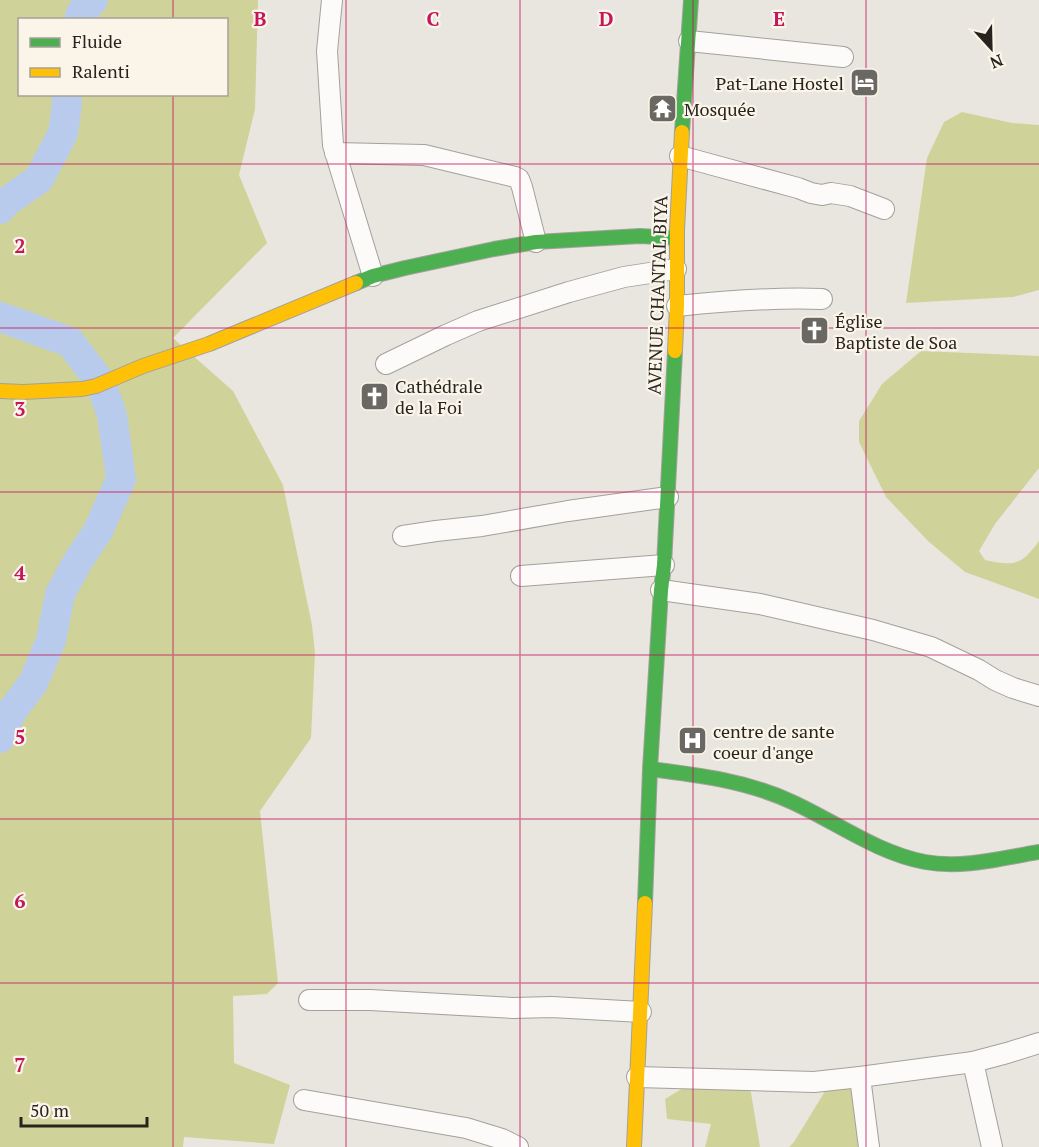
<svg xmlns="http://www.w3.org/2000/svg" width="1039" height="1147" font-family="'PT Serif',serif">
	<rect width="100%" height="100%" fill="#e9e6df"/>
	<g fill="#d0d399" fill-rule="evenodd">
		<path d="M0 0H258L255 109 239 175 267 243 173 338 233 391 283 485 312 625 315 653 311 738 260 811 278 983 267 994 233 996 234 1063 290 1085 274 1144 184 1137 183 1147H0ZM20 20H226V94H20Z"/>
		<polygon points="962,112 1012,123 1039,125 1039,290 1013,297 906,303 927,158 944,122"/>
		<path d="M921 351 1039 356V468L995 524 979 551 985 560C1014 566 1021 566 1039 541V599L965 572 928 541 886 497 859 442V421L882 384Z"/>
		<polygon points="698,1079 749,1081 760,1147 705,1147 711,1124 667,1119 665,1099"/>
		<polygon points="830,1083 850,1084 873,1096 876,1147 789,1147 794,1142"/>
	</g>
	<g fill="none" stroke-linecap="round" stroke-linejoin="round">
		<g stroke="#b8cbec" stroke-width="30">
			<polyline points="79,20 81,13 93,0"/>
			<polyline points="0,209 6,202 39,179 63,133 67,103 66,94"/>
			<polyline points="0,317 70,342 98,379"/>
			<polyline points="0,738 12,711 33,683 51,640 60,594 78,561 98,531 121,479 112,415 102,387"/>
		</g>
		<defs>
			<g id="street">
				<polyline points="332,0 327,51 333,145 373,276"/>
				<polyline points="689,41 843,57"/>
				<polyline points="335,153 424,155 515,177 519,179 522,187 536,242"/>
				<polyline points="680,156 798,188 811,193 822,195 831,193 850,196 884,209"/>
				<path d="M677 306C725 301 774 297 822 299"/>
				<polyline points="386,364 446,335 478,321 569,292 624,277 676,269"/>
				<polyline points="403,536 436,531 482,526 568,511 668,497"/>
				<polyline points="521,576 664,565"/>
				<polyline points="661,590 760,604 873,630 931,647 979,670 995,680 1013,688 1039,696"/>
				<polyline points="309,1000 370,1000 513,1008 552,1007 641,1012"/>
				<polyline points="973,1062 992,1147"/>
				<polyline points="637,1077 814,1082 860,1077 973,1062 1007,1053 1039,1043"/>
				<polyline points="860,1077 869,1147"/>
				<polyline points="304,1100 466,1128 502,1139 518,1147"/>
			</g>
			<g id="fast">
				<polyline points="682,132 691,0"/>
				<polyline points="356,283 373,276 405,268 494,249 536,242 640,236 677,238"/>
				<path d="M650 769C699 775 747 781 792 802 836 822 877 853 925 862 963 869 1002 858 1039 852"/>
				<polyline points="645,903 650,769 661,590 664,565 675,351"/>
			</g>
			<g id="slow">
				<polyline points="675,351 677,306 677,230 682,132"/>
				<polyline points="0,391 23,392 82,389 96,386 143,366 209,344 356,283"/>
				<polyline points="634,1147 645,903"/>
			</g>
		</defs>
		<use href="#street" stroke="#a3a19b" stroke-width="22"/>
		<use href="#fast" stroke="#a3a19b" stroke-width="16"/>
		<use href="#slow" stroke="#a3a19b" stroke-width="16"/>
		<use href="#street" stroke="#fcfbfa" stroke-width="20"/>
		<use href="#fast" stroke="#4caf50" stroke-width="14"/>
		<use href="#slow" stroke="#ffc107" stroke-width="14"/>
	</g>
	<path fill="none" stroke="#c2185b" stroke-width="1.5" stroke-opacity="0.55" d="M173 0V20M346 0V1147M520 0V1147M693 0V1147M866 0V1147M173 94V1147M0 164H1039M0 328H1039M0 492H1039M0 655H1039M0 819H1039M0 983H1039"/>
	<defs>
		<symbol id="hotel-square" viewBox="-11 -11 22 22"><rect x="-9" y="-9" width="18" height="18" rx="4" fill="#6b6863" stroke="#fbf5e9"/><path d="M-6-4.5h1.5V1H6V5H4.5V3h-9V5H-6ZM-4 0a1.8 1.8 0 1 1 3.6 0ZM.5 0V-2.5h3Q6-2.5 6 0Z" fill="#fff"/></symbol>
		<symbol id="temple-square" viewBox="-11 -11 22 22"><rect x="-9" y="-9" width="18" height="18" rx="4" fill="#6b6863" stroke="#fbf5e9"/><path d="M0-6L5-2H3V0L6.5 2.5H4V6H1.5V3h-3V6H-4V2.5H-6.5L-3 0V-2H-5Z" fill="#fff"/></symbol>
		<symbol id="church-square" viewBox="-11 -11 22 22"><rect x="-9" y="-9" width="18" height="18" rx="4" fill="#6b6863" stroke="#fbf5e9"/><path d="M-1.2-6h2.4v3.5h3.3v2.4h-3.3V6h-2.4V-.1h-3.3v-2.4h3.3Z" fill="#fff"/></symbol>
		<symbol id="hospital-square" viewBox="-11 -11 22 22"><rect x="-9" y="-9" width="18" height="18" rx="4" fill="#6b6863" stroke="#fbf5e9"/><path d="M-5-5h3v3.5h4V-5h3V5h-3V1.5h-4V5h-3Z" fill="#fff"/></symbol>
	</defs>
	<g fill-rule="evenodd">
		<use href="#hotel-square" x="848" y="66" width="33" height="33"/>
		<use href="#temple-square" x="646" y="92" width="33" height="33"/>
		<use href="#church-square" x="798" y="314" width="33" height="33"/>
		<use href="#church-square" x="358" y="380" width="33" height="33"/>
		<use href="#hospital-square" x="676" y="724" width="33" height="33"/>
	</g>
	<g text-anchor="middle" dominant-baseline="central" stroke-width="4.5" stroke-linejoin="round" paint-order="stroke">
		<g font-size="18" fill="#272420" stroke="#fbf5e9" text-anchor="start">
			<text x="844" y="83" text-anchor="end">Pat-Lane Hostel</text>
			<text x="684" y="109">Mosquée</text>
			<text x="835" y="321">Église<tspan x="835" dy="21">Baptiste de Soa</tspan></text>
			<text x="395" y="386">Cathédrale<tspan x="395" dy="21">de la Foi</tspan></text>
			<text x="713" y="731">centre de sante<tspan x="713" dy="21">coeur d'ange</tspan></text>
		</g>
		<g font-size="18" fill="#272420" stroke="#fbf5e9">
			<text transform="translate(657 295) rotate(-88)">AVENUE CHANTAL BIYA</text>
		</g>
	</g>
	<g font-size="20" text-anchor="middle" font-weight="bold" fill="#c2185b" stroke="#fbf5e9" stroke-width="4.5" stroke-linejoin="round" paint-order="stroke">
		<text x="260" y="26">B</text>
		<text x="433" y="26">C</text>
		<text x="606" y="26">D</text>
		<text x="779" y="26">E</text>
		<text x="20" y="253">2</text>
		<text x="20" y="416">3</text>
		<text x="20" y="580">4</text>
		<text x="20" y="744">5</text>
		<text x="20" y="908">6</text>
		<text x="20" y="1072">7</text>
	</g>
	<rect x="18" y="18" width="210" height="78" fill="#fbf5e9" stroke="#a6a199" stroke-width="1.5"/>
	<rect x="30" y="38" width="30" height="9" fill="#4caf50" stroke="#a6a199" stroke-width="1.5"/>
	<text x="72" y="48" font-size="18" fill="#272420">Fluide</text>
	<rect x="30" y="68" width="30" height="9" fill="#ffc107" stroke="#a6a199" stroke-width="1.5"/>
	<text x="72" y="78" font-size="18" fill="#272420">Ralenti</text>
	<g transform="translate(991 48) rotate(158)" stroke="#fbf5e9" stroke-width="4.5" paint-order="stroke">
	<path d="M0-4.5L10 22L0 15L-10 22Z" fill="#272420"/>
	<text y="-9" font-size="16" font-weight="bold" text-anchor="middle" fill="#272420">N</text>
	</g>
	<path d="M21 1117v9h126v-9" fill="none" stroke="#272420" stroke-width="3"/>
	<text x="30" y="1117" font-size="18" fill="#272420" stroke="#fbf5e9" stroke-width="4.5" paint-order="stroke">50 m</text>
</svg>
